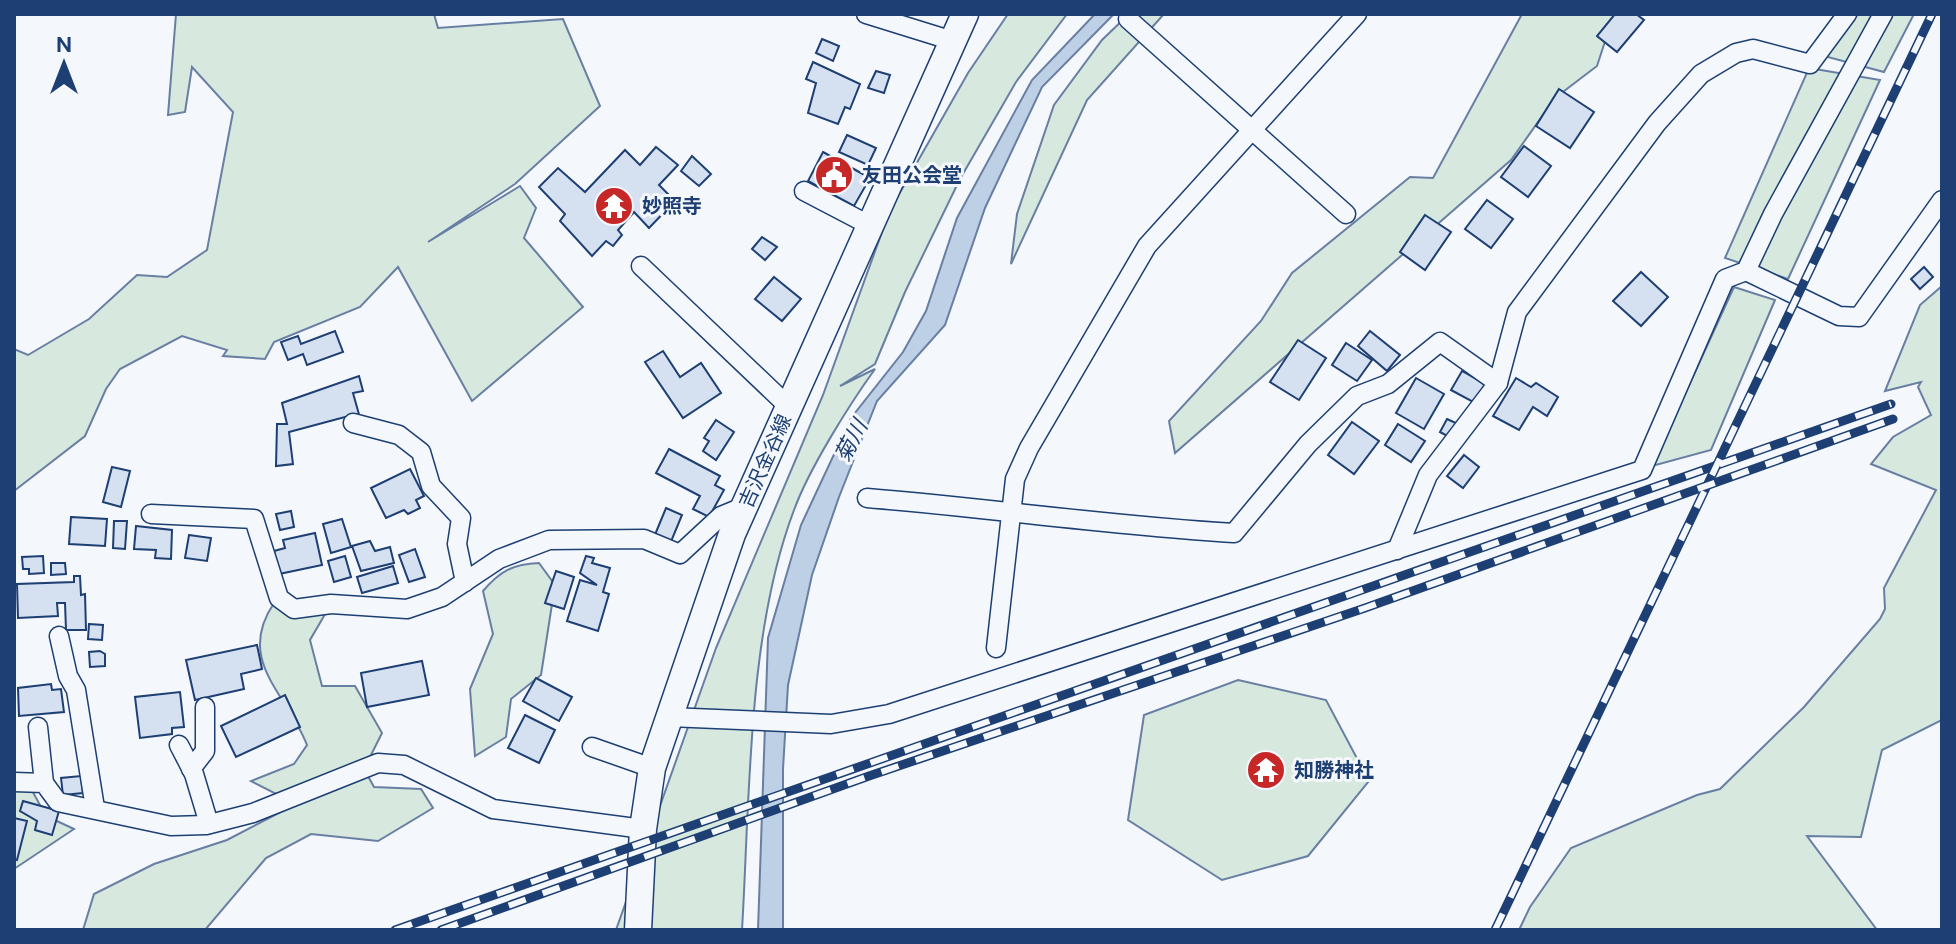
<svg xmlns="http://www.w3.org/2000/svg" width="1956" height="944" font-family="'DM Sans','Noto Sans JP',sans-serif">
	<rect width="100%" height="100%" fill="#f4f7fb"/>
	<g fill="#d7e8df" stroke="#687fa3" stroke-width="2">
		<polygon points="176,14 434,14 438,28 563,19 600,106 515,184 428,242 520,186 536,208 524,238 583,307 472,401 398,267 360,307 274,342 265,359 223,356 227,350 182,336 120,369 106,389 85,436 14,491 14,349 28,355 89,319 137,275 167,277 207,250 233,112 192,67 185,112 168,115"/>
		<path d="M1008 14H1067L1016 82 960 179 905 292 875 364 840 386 875 369C849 405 809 469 794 510 747 634 750 798 742 930H616L716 648 823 395 890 210 968 73Z"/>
		<polygon points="1129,14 1164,14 1087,100 1011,264 1017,214 1054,105 1102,40"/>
		<polygon points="1522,14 1614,14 1597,66 1555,98 1511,160 1175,453 1169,421 1261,321 1292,273 1410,177 1433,178"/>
		<polygon points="1858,14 1914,14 1884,72 1824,56"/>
		<polygon points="1809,68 1880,80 1788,279 1725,258"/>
		<polygon points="1942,286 1942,720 1882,750 1861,837 1807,836 1877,930 1519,930 1530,907 1571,848 1697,795 1720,789 1804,707 1880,619 1885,609 1884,588 1936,490 1871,464 1893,437 1931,415 1918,387 1921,382 1885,391 1920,305"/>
		<polygon points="1734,287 1775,300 1711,450 1652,466"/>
		<path d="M539 563 555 585 541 675 511 699 506 737 475 756 470 689 493 634 483 591C500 571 513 564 539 563Z"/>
		<path d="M274 603 331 604 310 640 322 686H355L382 733 364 769 374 787 421 789 433 808 378 841 311 834 266 858 205 930H83L94 894 154 864 227 840 296 804 251 781 294 764 307 745C287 693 235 661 274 603Z"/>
		<polygon points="1238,680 1326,700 1369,781 1308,856 1222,880 1128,820 1144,715"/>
		<polygon points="14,771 29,785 46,816 74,829 14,869"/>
	</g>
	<polygon fill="#bed0e5" stroke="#687fa3" stroke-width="2" points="1095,14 1114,14 1042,87 985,208 945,325 877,401 839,497 812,575 788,685 783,769 783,930 758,930 768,638 801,525 851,418 903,352 926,311 957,218 1032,80"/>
	<g fill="#d5e0f0" stroke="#1d3f73" stroke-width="2">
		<polygon points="1615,14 1636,14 1644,20 1617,52 1597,36"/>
		<polygon points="822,39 839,46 833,61 816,53"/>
		<polygon points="813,62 860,84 850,109 845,107 838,124 808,113 816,83 806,79"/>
		<polygon points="876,71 890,75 884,93 868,88"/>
		<polygon points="1559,89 1594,112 1570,148 1536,126"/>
		<polygon points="847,135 876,148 868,165 839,152"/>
		<polygon points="1524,146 1551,166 1528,197 1501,177"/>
		<polygon points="656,147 678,165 659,185 675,201 649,228 634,212 618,230 622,235 613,246 606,241 592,256 560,221 565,214 539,187 558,168 585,192 625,150 640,165"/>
		<polygon points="823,152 870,178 854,206 808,181"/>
		<polygon points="692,156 711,174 699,186 681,171"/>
		<polygon points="1487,200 1513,219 1491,248 1465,229"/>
		<polygon points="1425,215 1451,232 1425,270 1400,252"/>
		<polygon points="762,237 777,247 765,260 752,249"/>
		<polygon points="1924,267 1933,277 1920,289 1911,279"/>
		<polygon points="1641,272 1668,297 1641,326 1613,301"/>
		<polygon points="774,277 801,299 782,321 755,299"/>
		<polygon points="335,331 343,352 307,365 303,354 288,360 281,342 298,336 301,344"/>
		<polygon points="1370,331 1400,355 1387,371 1358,346"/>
		<polygon points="1298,340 1326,358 1299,400 1270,382"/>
		<polygon points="1346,343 1372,360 1357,381 1332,365"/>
		<polygon points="663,351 680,377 701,363 721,393 683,418 645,362"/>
		<polygon points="1462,371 1485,384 1475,403 1451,390"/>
		<polygon points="359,376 363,391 353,393 360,418 346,422 345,417 289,432 293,464 276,466 277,424 287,424 282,403"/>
		<polygon points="1416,378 1444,394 1424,429 1396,413"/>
		<polygon points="1516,378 1531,387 1536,383 1558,397 1547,416 1533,407 1519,430 1493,416"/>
		<polygon points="1447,419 1458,424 1451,438 1440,432"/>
		<polygon points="716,420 734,432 716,460 703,451 709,441 704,438"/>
		<polygon points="1352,422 1379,441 1354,474 1328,455"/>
		<polygon points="1398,424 1425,441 1411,462 1385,445"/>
		<polygon points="669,449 720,476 715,485 724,490 709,517 693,509 700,496 656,473"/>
		<polygon points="1464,455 1479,467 1463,488 1447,476"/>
		<polygon points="112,467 130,471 121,507 103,502"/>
		<polygon points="410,469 424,496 416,500 420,508 408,514 404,510 386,518 371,488"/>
		<polygon points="666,508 682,515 670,544 654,537"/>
		<polygon points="291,511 294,527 280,530 276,514"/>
		<polygon points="71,517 107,519 105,546 69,544"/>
		<polygon points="342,519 351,547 331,553 323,524"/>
		<polygon points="114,521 127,521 125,549 113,548"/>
		<polygon points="136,526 172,530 171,559 155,558 156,550 134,549"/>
		<polygon points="315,533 322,565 279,574 274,551 285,548 283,540"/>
		<polygon points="189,535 211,538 207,561 185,558"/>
		<polygon points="370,541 375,551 390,547 394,563 361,571 352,546"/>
		<polygon points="415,549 425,577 409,582 399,555"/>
		<polygon points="43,556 44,573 29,574 29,569 23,569 22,557"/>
		<polygon points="345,556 351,577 334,582 328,561"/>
		<polygon points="586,556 594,558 592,563 610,568 603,592 609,594 598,631 567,621 580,580 597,585 580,573"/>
		<polygon points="51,563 65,563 66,574 51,575"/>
		<polygon points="393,566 398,583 362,593 357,577"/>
		<polygon points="556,571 574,577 564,609 545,603"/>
		<polygon points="74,576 80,576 81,595 85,594 86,630 66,630 65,603 57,603 58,616 18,618 17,584 74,582"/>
		<polygon points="89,624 103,625 102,640 88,639"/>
		<polygon points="257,645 262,669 241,674 244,689 195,700 186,660"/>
		<polygon points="100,651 105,654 105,666 90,667 89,652"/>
		<polygon points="422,661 429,695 367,707 361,673"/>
		<polygon points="536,678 572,697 559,721 523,701"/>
		<polygon points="51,684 52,690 61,689 64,712 19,716 18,688"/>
		<polygon points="180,692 184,727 172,728 172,734 140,738 135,697"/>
		<polygon points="285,695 300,727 236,757 221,726"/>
		<polygon points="525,715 555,730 539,763 508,748"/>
		<polygon points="81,776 83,793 63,795 61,778"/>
		<polygon points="23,801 59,811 52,835 35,830 37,821 20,811"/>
		<polygon points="14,818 27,821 17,860 14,859"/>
	</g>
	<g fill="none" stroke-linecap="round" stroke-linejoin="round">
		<defs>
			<g id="minor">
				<polyline points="866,14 953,41"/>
				<polyline points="1128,19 1346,214"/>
				<polyline points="804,191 871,226"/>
				<polyline points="641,266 789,407"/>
				<polyline points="1746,271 1839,316 1859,317 1942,200"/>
				<polyline points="353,423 399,435 421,452 431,486 461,518 457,544 465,582"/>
				<path d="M867 498C990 508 1112 526 1234 533L1308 444 1357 396 1388 384 1440 342 1498 383"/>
				<polyline points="151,514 254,519 279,598 294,609 331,604 407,609 442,597 499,559 549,540 644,539 680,554 721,516 745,506"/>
				<polyline points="1397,550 1428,475 1498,383 1517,312 1657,123 1701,74 1736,53 1753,49 1810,64 1847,14"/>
				<polyline points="59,636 68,676 76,690 95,808"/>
				<polyline points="996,648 1015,479 1029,448 1147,246 1357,14"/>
				<polyline points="669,717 831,724 889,714 1642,470 1725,279 1746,271 1773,214 1883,14"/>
				<polyline points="38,727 44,783"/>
				<polyline points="179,745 194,774 209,824"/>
				<polyline points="592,747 652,768"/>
				<polyline points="191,769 205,751 205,707"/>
				<polyline points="14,782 44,783 58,802 171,826 206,825 253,813 378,763 404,765 493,809 643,829"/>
			</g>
			<polyline id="secondary" points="638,930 643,829 652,768 732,534 965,14"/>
		</defs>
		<use href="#minor" stroke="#1d3f73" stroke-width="21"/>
		<use href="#secondary" stroke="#1d3f73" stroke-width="29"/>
		<use href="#minor" stroke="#f4f7fb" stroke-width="18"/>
		<use href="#secondary" stroke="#f4f7fb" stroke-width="26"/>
		<defs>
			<g id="rail">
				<polyline points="395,930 1891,404"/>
				<polyline points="441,930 869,776 1365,608 1893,419"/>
				<polyline points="1495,930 1932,14"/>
			</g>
		</defs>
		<use href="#rail" stroke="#1d3f73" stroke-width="9"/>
		<use href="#rail" stroke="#f4f7fb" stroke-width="6" stroke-dasharray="18" stroke-linecap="butt"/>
	</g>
	<defs>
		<symbol id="civic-disc" viewBox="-11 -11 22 22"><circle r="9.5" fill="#c62828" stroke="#f4f7fb"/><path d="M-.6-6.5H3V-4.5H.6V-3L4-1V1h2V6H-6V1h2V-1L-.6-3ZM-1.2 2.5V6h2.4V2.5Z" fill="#fff"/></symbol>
		<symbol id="temple-disc" viewBox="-11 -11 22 22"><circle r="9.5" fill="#c62828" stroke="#f4f7fb"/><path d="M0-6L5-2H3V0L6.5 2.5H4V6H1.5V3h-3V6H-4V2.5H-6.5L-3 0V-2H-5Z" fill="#fff"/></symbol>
	</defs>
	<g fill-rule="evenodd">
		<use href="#civic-disc" x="812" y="153" width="44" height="44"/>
		<use href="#temple-disc" x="592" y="184" width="44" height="44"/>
		<use href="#temple-disc" x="1244" y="748" width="44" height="44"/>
	</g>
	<g text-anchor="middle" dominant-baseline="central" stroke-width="6" stroke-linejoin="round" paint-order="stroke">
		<g font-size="20" font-weight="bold" fill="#1d3f73" stroke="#f4f7fb" text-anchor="start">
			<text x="862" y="175">友田公会堂</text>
			<text x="642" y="206">妙照寺</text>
			<text x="1294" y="770">知勝神社</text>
		</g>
		<g font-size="20" fill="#1d3f73" stroke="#f4f7fb">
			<text transform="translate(765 461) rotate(-66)">吉沢金谷線</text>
		</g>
		<g font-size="22" font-style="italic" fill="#1d3f73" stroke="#f4f7fb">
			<text transform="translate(851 441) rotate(-62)">菊川</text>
		</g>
	</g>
	<rect width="1956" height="944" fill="none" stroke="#1d3f73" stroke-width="32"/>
	<g transform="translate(64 64)" stroke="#f4f7fb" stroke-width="6" paint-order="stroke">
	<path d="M0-6L14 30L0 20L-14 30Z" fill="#1d3f73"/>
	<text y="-12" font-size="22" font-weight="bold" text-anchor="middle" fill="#1d3f73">N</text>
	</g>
</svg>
